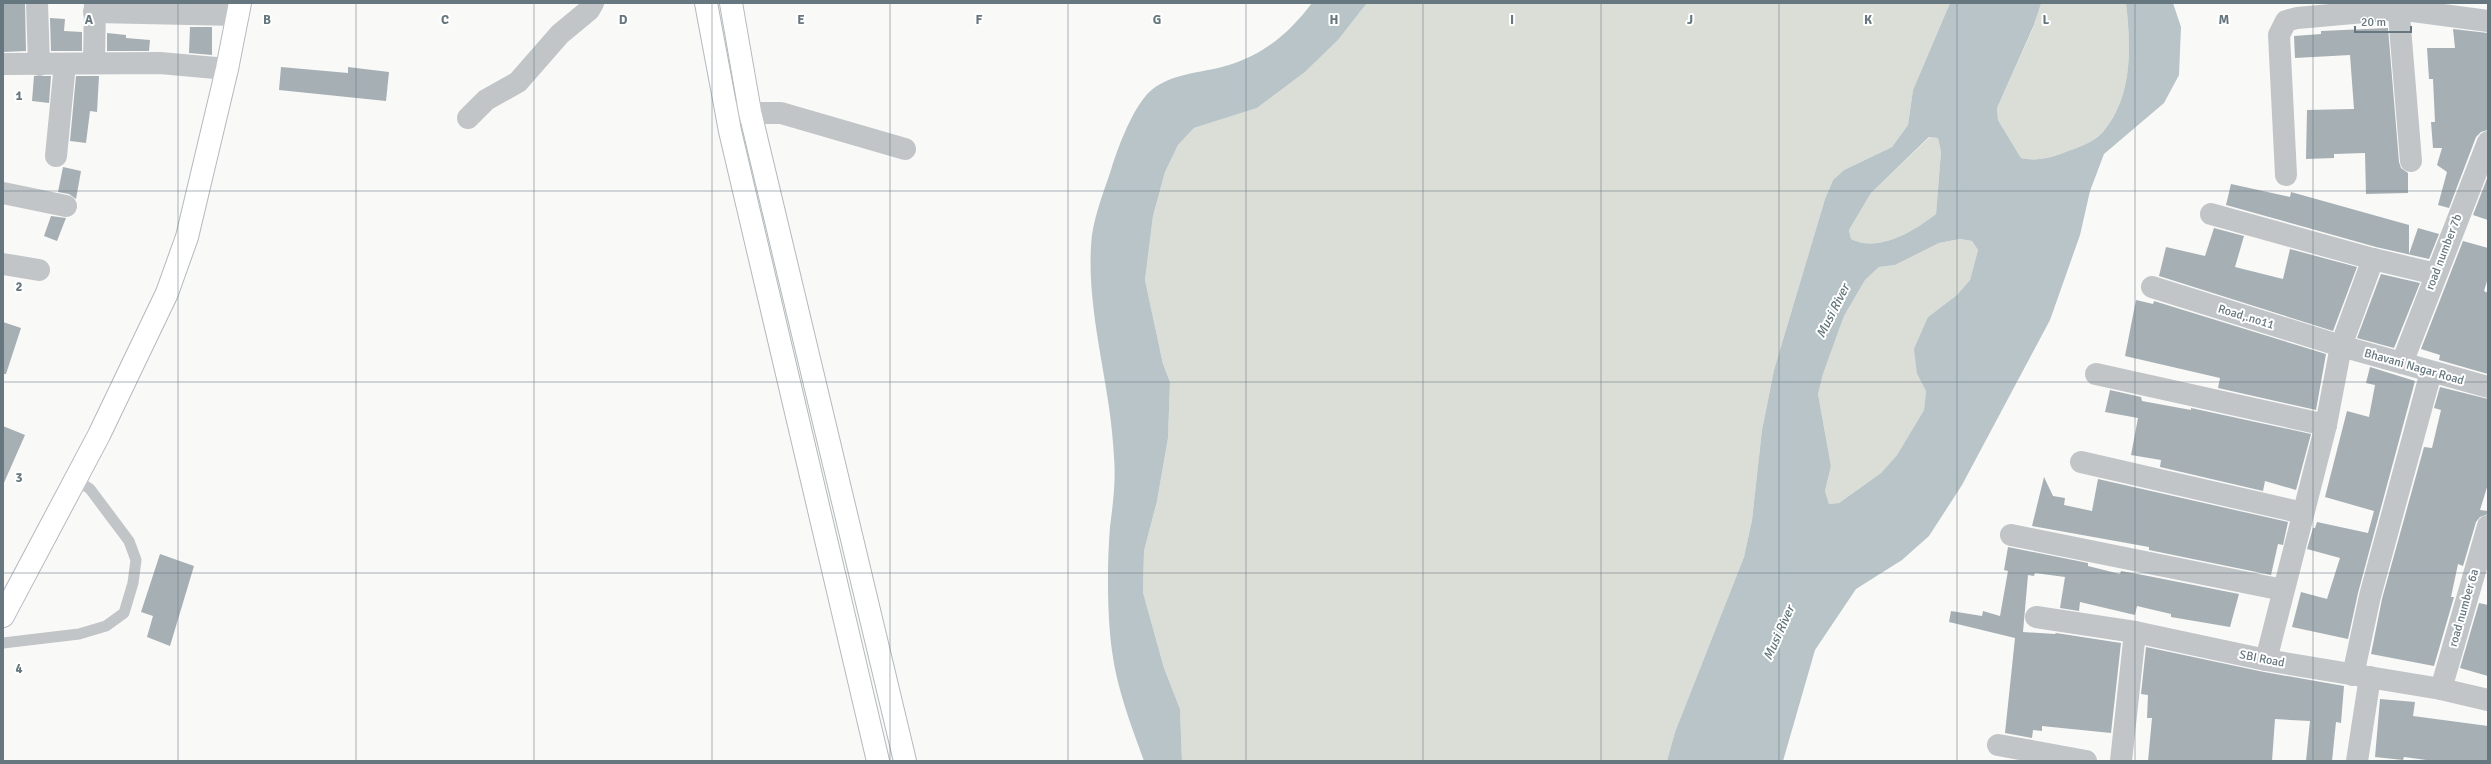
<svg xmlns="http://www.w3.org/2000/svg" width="2491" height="764" font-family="Signika,sans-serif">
	<rect width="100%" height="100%" fill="#f9f9f7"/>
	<g fill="#daded7">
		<polygon points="1367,3 1950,3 1913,90 1908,125 1892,147 1844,170 1833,180 1825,199 1774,370 1762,430 1752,520 1744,557 1675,732 1667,761 1182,761 1180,709 1164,668 1143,594 1144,551 1157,501 1168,438 1170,382 1163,364 1145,280 1153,216 1165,172 1178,145 1194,128 1257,108 1305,72 1338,40"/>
		<path d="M2126 3C2131 46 2133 96 2103 132 2094 142 2080 147 2068 151 2052 157 2037 162 2021 158L1998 120 1997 108 2034 26 2040 4Z"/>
		<path d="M1930 137 1938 138 1941 152 1936 214C1914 231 1879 253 1851 239L1849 230 1871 193Z"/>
		<polygon points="1960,239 1972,241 1978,250 1970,280 1957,295 1928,317 1917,374 1926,391 1924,410 1897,455 1881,473 1839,503 1829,504 1825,491 1831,466 1818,394 1823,374 1844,316 1865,280 1879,267 1895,265 1939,243"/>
	</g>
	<g fill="#b8c4c7" fill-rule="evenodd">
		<path d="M1312 3H1367L1338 40 1305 72 1257 108 1194 128 1178 145 1165 172 1153 216 1145 280 1163 364 1170 382 1168 438 1157 501 1144 551 1143 593 1164 668 1180 709 1182 761H1144C1131 725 1117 689 1112 651 1107 614 1107 564 1110 527 1113 503 1116 481 1114 457 1111 386 1087 317 1091 246 1092 221 1103 194 1111 170 1118 147 1130 116 1144 98 1164 72 1201 74 1229 65 1265 54 1290 32 1312 3Z"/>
		<path d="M1950 3H2041L2034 25 1997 108 1998 120 2021 158C2037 162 2053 157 2068 151 2080 147 2094 142 2103 132 2133 96 2131 47 2126 3H2173L2181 27 2179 75 2164 103 2104 154 2090 191 2080 235 2050 320 1962 485 1929 536 1902 560 1856 589 1815 650 1783 761H1667L1675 732 1744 557 1752 520 1762 430 1774 370 1825 199 1833 180 1844 170 1892 147 1908 125 1913 90ZM1929 137 1938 138 1941 152 1936 214C1914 231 1879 253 1851 239L1849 230 1871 193ZM1960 239 1972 241 1978 250 1970 280 1957 295 1928 317 1914 349 1917 374 1926 391 1924 410 1897 455 1881 473 1839 503 1829 504 1825 491 1831 466 1818 394 1823 374 1844 316 1865 280 1879 267 1895 265 1939 243Z"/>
	</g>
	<g fill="#a6afb4">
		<polygon points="3,3 25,3 26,51 3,52"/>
		<polygon points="50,18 65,19 64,31 82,32 82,51 51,51"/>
		<polygon points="190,27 212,27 212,55 189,53"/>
		<polygon points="2388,28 2399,162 2401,168 2408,173 2408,193 2366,194 2365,153 2334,154 2334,158 2306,159 2307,110 2354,109 2350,55 2295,58 2294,36 2321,34 2321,31"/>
		<polygon points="2453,29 2488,33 2488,130 2481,132 2476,137 2449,208 2438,205 2447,172 2437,165 2442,148 2433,148 2431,122 2435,122 2433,79 2429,79 2427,48 2455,48"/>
		<polygon points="107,33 126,35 126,38 150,40 149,51 107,51"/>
		<polygon points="281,67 348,73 348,67 389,72 386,101 279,90"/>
		<polygon points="34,76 51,76 49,103 32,101"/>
		<polygon points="76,76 99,76 97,112 90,111 86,143 70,141"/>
		<polygon points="63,167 81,171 76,199 69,194 58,192"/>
		<polygon points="2488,176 2488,220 2473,215"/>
		<polygon points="2231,184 2290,197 2291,192 2409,225 2409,254 2418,228 2439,234 2429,259 2376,247 2226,205"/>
		<polygon points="51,216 66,218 57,241 44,236"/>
		<polygon points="2214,228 2244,236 2235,267 2283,279 2290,249 2357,267 2333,331 2159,276 2166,247 2205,256"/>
		<polygon points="2463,241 2488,248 2488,278 2484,291 2488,293 2488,374 2439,360 2440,355 2421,349"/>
		<polygon points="2381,274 2420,283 2394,348 2357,338"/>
		<polygon points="2136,300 2153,304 2154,301 2326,354 2316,410 2218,388 2220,378 2125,356"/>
		<polygon points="3,322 21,328 6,374 3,374"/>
		<polygon points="2370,367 2415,381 2358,593 2348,639 2292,627 2301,592 2327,599 2340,558 2307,549 2313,528 2315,528 2317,522 2368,533 2374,511 2325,497 2347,411 2369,417 2375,385 2366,383"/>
		<polygon points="2440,387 2488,399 2488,484 2480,510 2488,511 2488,514 2480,517 2476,522 2463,566 2458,564 2451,597 2454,597 2434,666 2371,654 2382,599 2424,447 2432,448 2441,410 2434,408"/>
		<polygon points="2110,390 2141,397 2142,401 2191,410 2191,408 2311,434 2296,490 2265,481 2263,491 2160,467 2161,460 2131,455 2138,418 2105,412"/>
		<polygon points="3,426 25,435 3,485"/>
		<polygon points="2044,477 2053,496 2065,498 2064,505 2092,511 2098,479 2288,522 2283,545 2278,544 2271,575 2149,550 2149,547 2032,526"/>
		<polygon points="2008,547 2088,563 2088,566 2120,574 2121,571 2143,575 2239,594 2230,627 2171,617 2171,614 2137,606 2135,615 2080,602 2079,611 2060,608 2065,577 2035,573 2034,576 2028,575 2023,632 2055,634 2056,633 2121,643 2111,733 2042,726 2042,731 2033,730 2032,738 2005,733 2015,638 1949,622 1951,611 1982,616 1983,611 2000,616 2008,571 2004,570"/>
		<polygon points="160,554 194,566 170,646 147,637 153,616 141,612"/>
		<polygon points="2479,603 2488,605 2488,676 2460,668"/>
		<polygon points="2146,647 2264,672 2344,686 2341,723 2336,722 2332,761 2306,761 2310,721 2275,719 2272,761 2148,761 2152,718 2147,718 2148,695 2141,694"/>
		<polygon points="2380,699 2415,702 2413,716 2488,726 2488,761 2434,761 2404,757 2403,760 2375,757"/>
	</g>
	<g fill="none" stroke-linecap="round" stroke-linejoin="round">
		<defs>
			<g id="secondary">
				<polyline points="706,3 730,131 878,761"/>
				<polyline points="731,3 750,112 905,761"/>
				<polyline points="3,616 99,435 167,293 187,237 227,69 240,3"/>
			</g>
		</defs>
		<use href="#secondary" stroke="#b3b9bd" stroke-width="24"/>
		<polyline stroke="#c1c5c8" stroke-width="11" points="3,643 79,634 106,626 124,613 133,583 136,560 129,541 90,489 74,478"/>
		<g stroke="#c1c5c8" stroke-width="22">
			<polyline points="37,3 39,65"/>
			<polyline points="2398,3 2411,161"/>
			<polyline points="94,12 238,15"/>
			<polyline points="94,63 95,3"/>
			<polyline points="3,64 160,63 227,69"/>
			<polyline points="731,113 781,113 905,149"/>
			<polyline points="468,118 486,100 518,82 560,34 589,10 593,3"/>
			<polyline points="56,156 65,64"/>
			<polyline points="2286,175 2279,35 2286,21 2297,18 2398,9 2488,21"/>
			<polyline points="3,193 66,206"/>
			<polyline points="2211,214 2373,259 2436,274"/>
			<polyline points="3,264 39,270"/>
			<polyline points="2152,287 2341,346 2488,387"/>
			<polyline points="2402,363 2488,142"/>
			<polyline points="2096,374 2326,425"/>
			<polyline points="2081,462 2303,513"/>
			<polyline points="2011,535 2283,590"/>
			<polyline points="2036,617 2135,632 2266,660 2441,689 2488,700"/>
			<polyline points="2266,660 2326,425 2341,346 2373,259"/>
			<polyline points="2353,675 2370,596 2431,372"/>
			<polyline points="2441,689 2488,526"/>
			<polyline points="1998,745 2086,761"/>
			<polyline points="2121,761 2135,632"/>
			<polyline points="2357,761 2370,677"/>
		</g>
		<use href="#secondary" stroke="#fff" stroke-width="22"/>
	</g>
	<path fill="none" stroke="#66777f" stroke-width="1" stroke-opacity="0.55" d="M178 3V761M356 3V761M534 3V761M712 3V761M890 3V761M1068 3V761M1246 3V761M1423 3V761M1601 3V761M1779 3V761M1957 3V761M2135 3V761M2313 3V761M3 191H2488M3 382H2488M3 573H2488"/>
	<g text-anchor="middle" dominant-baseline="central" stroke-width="4" stroke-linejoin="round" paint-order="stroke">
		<g font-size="12" fill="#66777f" stroke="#fff">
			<text transform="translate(2444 252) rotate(-69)">road number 7b</text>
			<text transform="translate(2246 317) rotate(17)">Road,.no11</text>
			<text transform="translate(2414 367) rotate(16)">Bhavani Nagar Road</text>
			<text transform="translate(2464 608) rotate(-74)">road number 6a</text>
			<text transform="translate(2262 659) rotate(11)">SBI Road</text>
		</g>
		<g font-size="13" font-style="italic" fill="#627579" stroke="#fff">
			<text transform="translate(1833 311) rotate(-63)">Musi River</text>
			<text transform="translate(1779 633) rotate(-66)">Musi River</text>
		</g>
	</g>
	<g font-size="13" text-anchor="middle" font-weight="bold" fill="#66777f" stroke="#fff" stroke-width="4" stroke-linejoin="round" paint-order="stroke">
		<text x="89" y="24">A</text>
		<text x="267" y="24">B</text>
		<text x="445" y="24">C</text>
		<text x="623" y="24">D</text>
		<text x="801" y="24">E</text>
		<text x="979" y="24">F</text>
		<text x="1157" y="24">G</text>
		<text x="1334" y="24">H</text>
		<text x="1512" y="24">I</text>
		<text x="1690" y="24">J</text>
		<text x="1868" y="24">K</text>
		<text x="2046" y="24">L</text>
		<text x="2224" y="24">M</text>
		<text x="19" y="100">1</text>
		<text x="19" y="291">2</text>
		<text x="19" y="482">3</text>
		<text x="19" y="673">4</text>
	</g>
	<rect width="2491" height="764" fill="none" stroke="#66777f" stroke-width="8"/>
	<path d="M2355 26v6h56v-6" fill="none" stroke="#66777f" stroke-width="2"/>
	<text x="2361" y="26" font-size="12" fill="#66777f" stroke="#ffffff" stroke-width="3" paint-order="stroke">20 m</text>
</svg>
